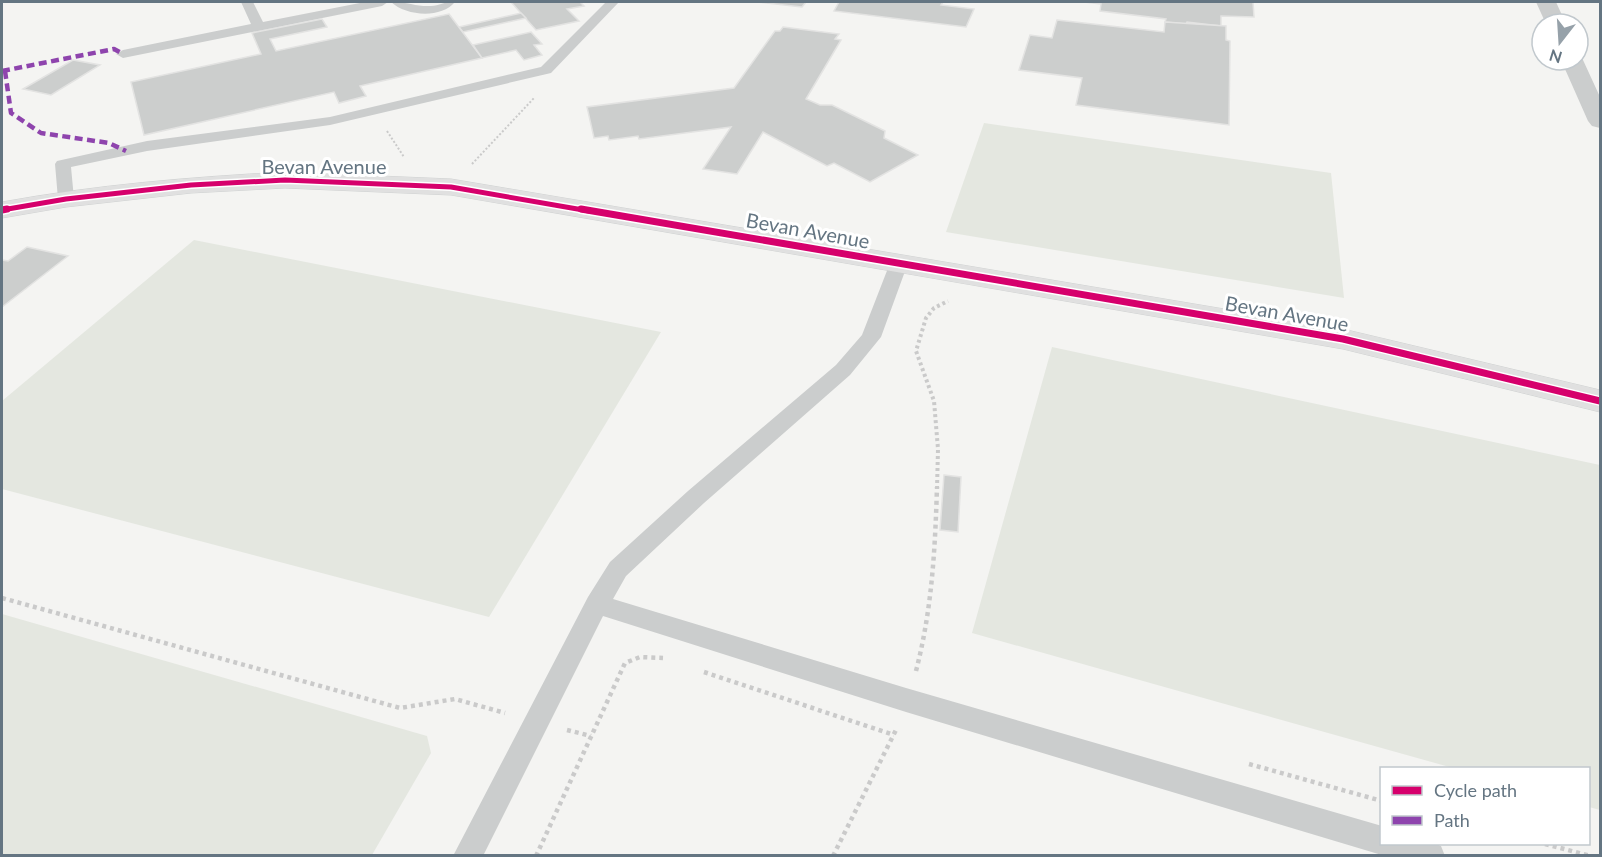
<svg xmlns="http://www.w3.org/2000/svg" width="1602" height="857" font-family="Lato,sans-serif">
	<rect width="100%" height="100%" fill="#f4f4f2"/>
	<g fill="#e4e7e0">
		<polygon points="984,123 1331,173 1344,298 946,232"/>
		<polygon points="194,240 661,332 489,617 2,489 2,401"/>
		<polygon points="1052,347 1600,465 1600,810 1589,807 1588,768 1453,768 972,633"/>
		<polygon points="2,614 427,736 431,753 372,855 2,855"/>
	</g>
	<g fill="#cccecd" stroke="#e3e3e2" stroke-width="1.5">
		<polygon points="511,2 580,2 584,6 567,9 579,21 536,30"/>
		<polygon points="758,2 806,2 802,7"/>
		<polygon points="839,2 943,2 941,5 974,9 966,27 834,11"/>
		<polygon points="1084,2 1253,2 1254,17 1221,16 1221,26 1187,22 1186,24 1165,22 1166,19 1100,11 1101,4"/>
		<polygon points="521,13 526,18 463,32 459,27"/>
		<polygon points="449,14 482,58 360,86 366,96 339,103 334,92 144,135 131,82 261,54 252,33 322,19 327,27 270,39 276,51"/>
		<polygon points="1057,20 1164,32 1165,22 1226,26 1226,40 1230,41 1229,125 1076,105 1082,78 1019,70 1030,35 1052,38"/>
		<polygon points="783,27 839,34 835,39 841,40 806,99 820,105 832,105 885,131 884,138 918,155 870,182 834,163 827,166 763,132 737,174 703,169 731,127 639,139 638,136 609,140 608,136 594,138 587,107 734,88 775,31 780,31"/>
		<polygon points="531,32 542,44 534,45 542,55 524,60 516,50 482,58 473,45"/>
		<polygon points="73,60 100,65 51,95 23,89"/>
		<polygon points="27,247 68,256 2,307 2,260 8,261"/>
		<polygon points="944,475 961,477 958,532 940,530"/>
	</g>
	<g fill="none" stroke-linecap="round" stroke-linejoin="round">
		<defs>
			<path id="secondary" d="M285 172 451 179 1343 329 1600 390V412L1343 349 451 195 285 188 191 193 66 207 2 218V202C95 185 190 177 285 172Z"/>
		</defs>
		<use href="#secondary" stroke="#d0d2d2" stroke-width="1"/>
		<g stroke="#cacaca" stroke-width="2" stroke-dasharray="2 2" stroke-linecap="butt">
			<polyline points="387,131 404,157"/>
			<polyline points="472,164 535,97"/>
		</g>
		<polyline stroke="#cacaca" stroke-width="4" stroke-dasharray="3 3" stroke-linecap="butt" points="937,489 938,449 934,401 916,351 926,318 934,308 948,301"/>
		<g stroke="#cacaca" stroke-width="4.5" stroke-dasharray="4 4" stroke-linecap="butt">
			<polyline points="2,598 400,708 455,699 505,713"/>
			<path d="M916 671C932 609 935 551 937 487"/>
			<polyline points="704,672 894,735"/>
			<polyline points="567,730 591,736"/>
			<polyline points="1249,764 1382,801"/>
			<polyline points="1545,844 1591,856"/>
			<polyline points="536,856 625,663 640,657 663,658"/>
			<polyline points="833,856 896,730"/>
		</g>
		<g fill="#cbcdcd" fill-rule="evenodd">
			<polygon points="241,2 253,2 263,22 365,2 388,2 382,6 123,58 116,54 123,50 251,24"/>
			<path d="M391 2C405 1 417 7 431 6 440 6 446 1 455 2 441 19 406 16 391 2Z"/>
			<polygon points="606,2 619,2 551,73 330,125 147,151 71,167 74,199 66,204 58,199 55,164 57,161 147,141 330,117 541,67"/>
			<polygon points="899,258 905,259 908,263 881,337 850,375 704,503 626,576 613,599 906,688 1382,826 1382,844 1436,844 1441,846 1445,856 1385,856 906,712 603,616 483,856 453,856 588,597 610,562 688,491 836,365 862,335 890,263 893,259"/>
		</g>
		<g fill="#cbcdcd" fill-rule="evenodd">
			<polygon points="1536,2 1556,2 1566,24 1546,24"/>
			<polygon points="1578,55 1583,60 1600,97 1600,128 1592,126 1588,121 1561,60 1578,60"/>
		</g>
		<use href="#secondary" fill="#e0e0e0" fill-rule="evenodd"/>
		<g stroke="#8e44ad" stroke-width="4.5" stroke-dasharray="8 4.5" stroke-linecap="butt">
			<polyline points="2,71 114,49 123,54"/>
			<polyline points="5,71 11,113 41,133 109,143 126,151"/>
		</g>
		<defs>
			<polyline id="cycleway-far1" points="2,210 66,199 191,185 285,180 451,187 589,211"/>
			<g id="cycleway">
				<polyline points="581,209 1343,339 1600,401"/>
				<polyline points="2,210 7,209"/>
			</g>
		</defs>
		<use href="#cycleway-far1" stroke="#fff" stroke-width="8"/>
		<use href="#cycleway" stroke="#fff" stroke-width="10"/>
		<use href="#cycleway-far1" stroke="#d6006c" stroke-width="5"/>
		<use href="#cycleway" stroke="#d6006c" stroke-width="7"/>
	</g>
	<g text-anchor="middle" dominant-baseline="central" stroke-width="6" stroke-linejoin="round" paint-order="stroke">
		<g font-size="20" fill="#647582" stroke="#fff">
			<text x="324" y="166">Bevan Avenue</text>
			<text transform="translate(808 230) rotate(10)">Bevan Avenue</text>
			<text transform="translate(1287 313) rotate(10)">Bevan Avenue</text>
		</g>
	</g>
	<rect width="1602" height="857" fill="none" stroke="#647582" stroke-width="6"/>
	<rect x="1380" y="767" width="210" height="78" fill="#ffffff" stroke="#c1c8cd" stroke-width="1.5"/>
	<rect x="1392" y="786" width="30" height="9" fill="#d6006c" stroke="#c1c8cd" stroke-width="1.5"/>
	<text x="1434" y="797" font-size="18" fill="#647582">Cycle path</text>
	<rect x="1392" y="816" width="30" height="9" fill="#8e44ad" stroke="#c1c8cd" stroke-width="1.5"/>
	<text x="1434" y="827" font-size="18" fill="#647582">Path</text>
	<g transform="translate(1560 42) rotate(197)"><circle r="28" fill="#ffffff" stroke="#c1c8cd" stroke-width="1.5"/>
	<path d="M0-4.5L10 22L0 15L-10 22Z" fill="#96a1a9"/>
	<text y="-9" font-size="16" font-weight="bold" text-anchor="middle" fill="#647582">N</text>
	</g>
</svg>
